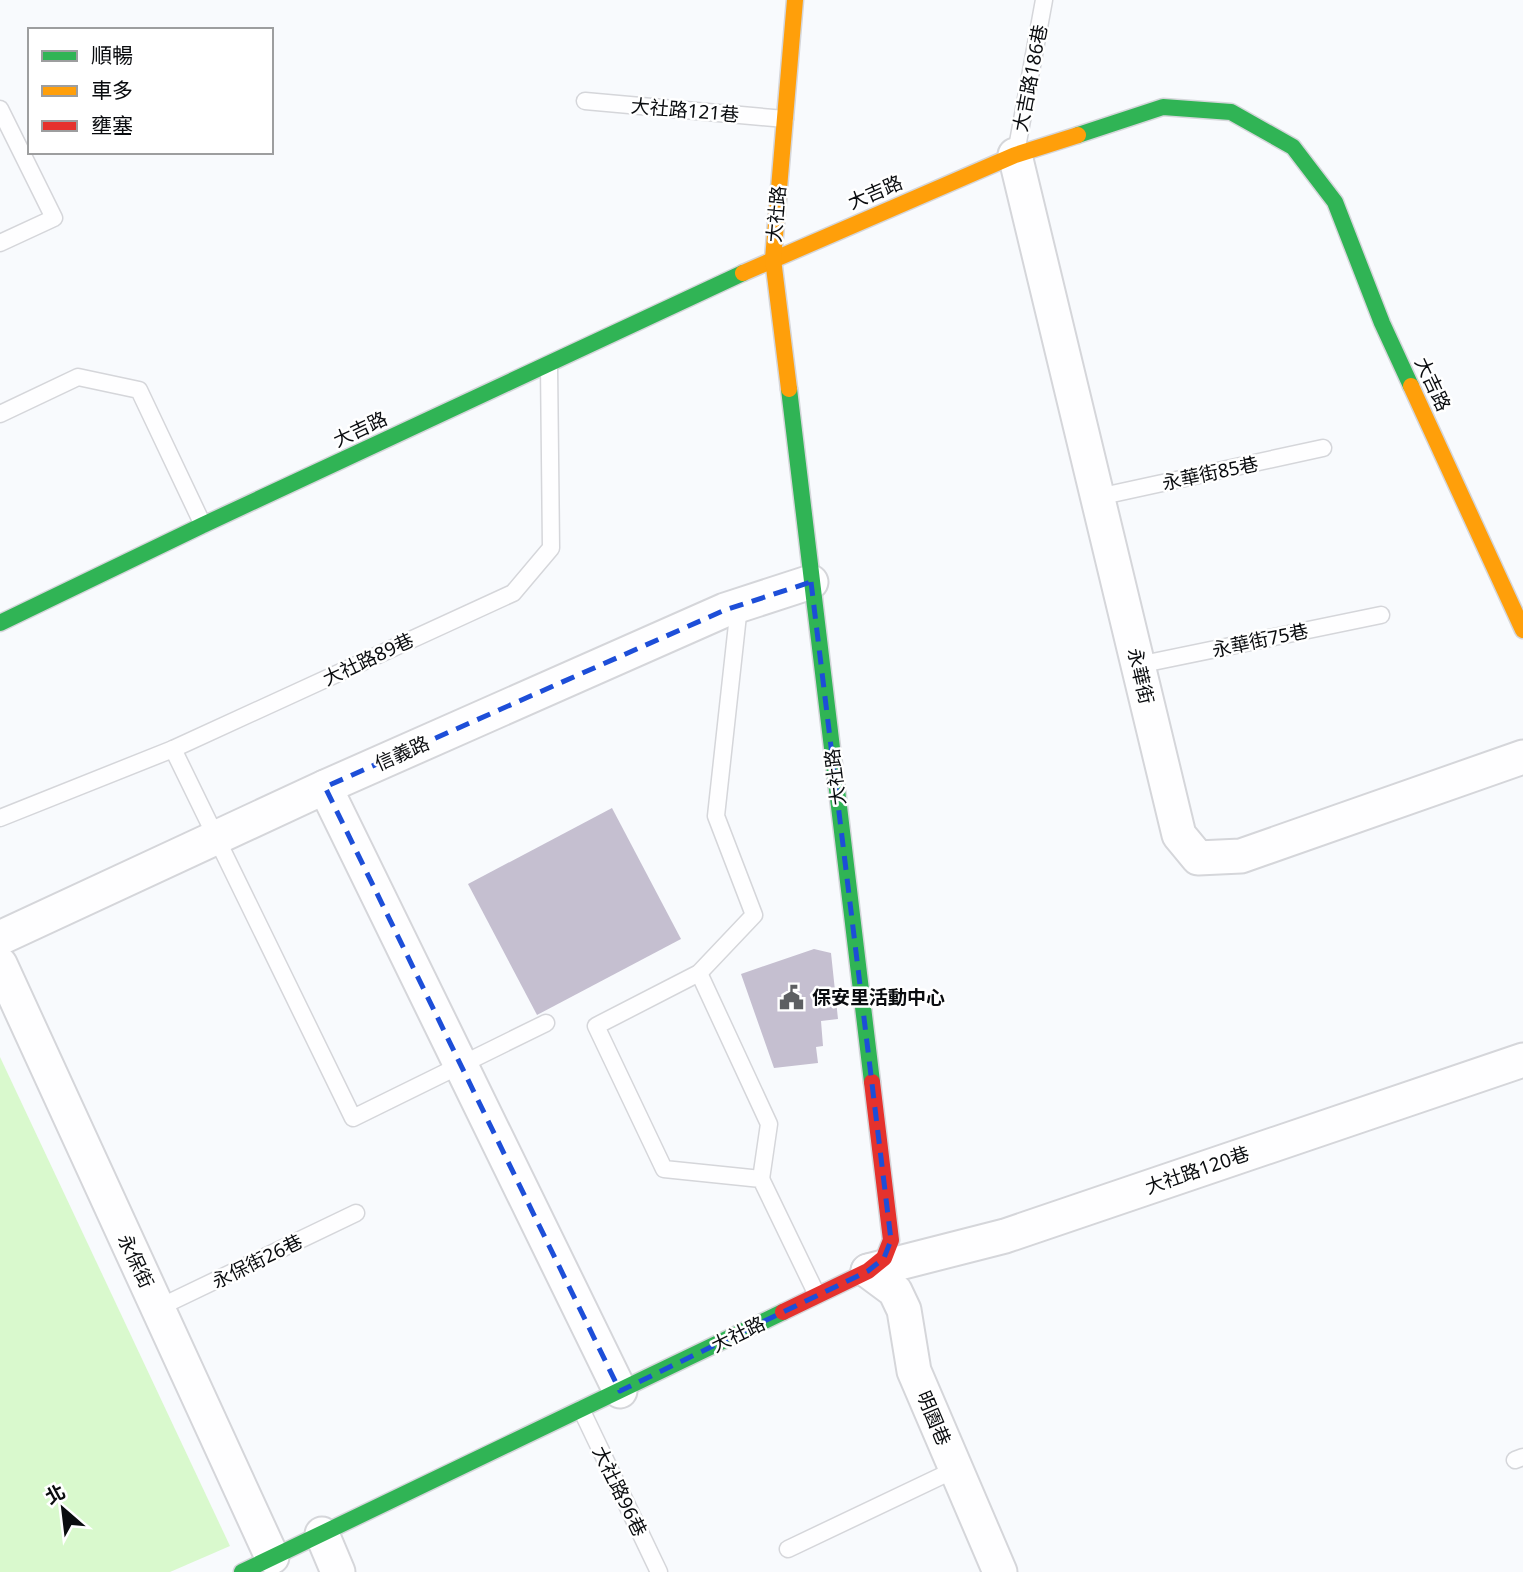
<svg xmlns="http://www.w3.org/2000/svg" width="1523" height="1572" font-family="'Noto Sans','Noto Sans TC',sans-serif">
	<rect width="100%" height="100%" fill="#f8fafd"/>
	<polygon fill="#d9f9cd" points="0,1057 230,1546 170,1572 0,1572"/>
	<g fill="#c5bfd0">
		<polygon points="612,808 681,939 537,1015 468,884"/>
		<polygon points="814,949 831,953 838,1019 821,1021 823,1046 816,1047 818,1063 774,1068 741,974"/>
	</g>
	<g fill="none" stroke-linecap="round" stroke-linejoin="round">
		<defs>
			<g id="lane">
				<polyline points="585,101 785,119"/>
				<polyline points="0,109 54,218 0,243"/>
				<polyline points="1016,153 1044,0"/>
				<polyline points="0,414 78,377 139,390 203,525"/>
				<polyline points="1098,497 1323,448"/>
				<polyline points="739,606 716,816 754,915 699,973 596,1026 664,1169 761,1179 817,1295"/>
				<polyline points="1138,665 1381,615"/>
				<polyline points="173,749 353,1118 546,1023"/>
				<polyline points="0,818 173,749 513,593 551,548 549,365"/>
				<polyline points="699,973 769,1124 761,1179"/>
				<polyline points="158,1308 356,1213"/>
				<polyline points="581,1409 659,1572"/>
				<polyline points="1515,1460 1523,1457"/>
				<polyline points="788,1549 956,1469"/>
			</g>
			<g id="street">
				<polyline points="1015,155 1179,835 1198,858 1241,856 1523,757"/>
				<polyline points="325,787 620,1391"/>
				<polyline points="0,938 325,787 725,610 811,582"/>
				<polyline points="0,964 272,1557"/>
				<polyline points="868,1271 1005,1236 1523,1060"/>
				<polyline points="868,1271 895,1291 904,1310 914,1371 1000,1572"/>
				<polyline points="322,1534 338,1572"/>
			</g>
			<g id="fast">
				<polyline points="1078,135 1163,107 1231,112 1293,147 1335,202 1382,323 1411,386"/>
				<polyline points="789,389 872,1082"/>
				<polyline points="0,623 203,525 743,273"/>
				<polyline points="242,1572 783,1312"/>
			</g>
			<g id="slow">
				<polyline points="743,273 1015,155 1078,135"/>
				<polyline points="1411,386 1523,630"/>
				<polyline points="789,389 773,259 795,0"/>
			</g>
			<polyline id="jam" points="783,1312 868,1271 884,1258 891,1240 872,1082"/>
		</defs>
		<use href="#lane" stroke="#d5d6da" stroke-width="19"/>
		<use href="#street" stroke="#d5d6da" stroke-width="37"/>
		<use href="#fast" stroke="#d5d6da" stroke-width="19"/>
		<use href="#slow" stroke="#d5d6da" stroke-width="19"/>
		<use href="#jam" stroke="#d5d6da" stroke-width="19"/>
		<use href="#lane" stroke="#fefeff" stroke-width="16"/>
		<use href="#street" stroke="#fefeff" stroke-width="33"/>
		<use href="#fast" stroke="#30b455" stroke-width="16"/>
		<use href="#slow" stroke="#ff9f0a" stroke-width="16"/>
		<use href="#jam" stroke="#e5322d" stroke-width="16"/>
	</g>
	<path fill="none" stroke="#1d4ed8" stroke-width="5" stroke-dasharray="14 9" stroke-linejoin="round" d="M811 582 891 1240 884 1258 868 1271 620 1391 325 787 725 610Z"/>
	<defs>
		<symbol id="civic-bare" viewBox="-9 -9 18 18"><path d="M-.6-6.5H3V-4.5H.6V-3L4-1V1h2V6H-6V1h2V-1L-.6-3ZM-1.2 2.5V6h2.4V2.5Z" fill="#5d5f62" stroke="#fff" stroke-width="2.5" paint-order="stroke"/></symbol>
	</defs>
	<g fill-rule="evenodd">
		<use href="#civic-bare" x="774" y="980" width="35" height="35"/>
	</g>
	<g text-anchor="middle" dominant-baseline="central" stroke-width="5" stroke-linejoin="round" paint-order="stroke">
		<g font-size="19" fill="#0a0c0f" stroke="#fff">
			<text transform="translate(1030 78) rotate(-79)">大吉路186巷</text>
			<text transform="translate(685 110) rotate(5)">大社路121巷</text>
			<text transform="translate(875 192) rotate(-23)">大吉路</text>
			<text transform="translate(776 214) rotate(-85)">大社路</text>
			<text transform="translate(1433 384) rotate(65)">大吉路</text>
			<text transform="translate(360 429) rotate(-25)">大吉路</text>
			<text transform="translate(1210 473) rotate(-12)">永華街85巷</text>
			<text transform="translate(1260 640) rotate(-12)">永華街75巷</text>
			<text transform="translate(368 659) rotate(-25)">大社路89巷</text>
			<text transform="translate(1141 676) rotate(77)">永華街</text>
			<text transform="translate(402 753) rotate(-24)">信義路</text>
			<text transform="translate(835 777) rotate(-97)">大社路</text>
			<text transform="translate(1197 1170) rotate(-19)">大社路120巷</text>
			<text transform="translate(136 1261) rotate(65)">永保街</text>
			<text transform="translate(257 1261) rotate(-26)">永保街26巷</text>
			<text transform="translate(738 1334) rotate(-26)">大社路</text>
			<text transform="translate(934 1418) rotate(67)">明園巷</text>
			<text transform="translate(620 1491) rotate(64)">大社路96巷</text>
		</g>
		<g font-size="19" font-weight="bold" fill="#0a0c0f" stroke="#fff" text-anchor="start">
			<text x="812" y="997">保安里活動中心</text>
		</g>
	</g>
	<rect x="28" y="28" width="245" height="126" fill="#ffffff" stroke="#9d9e9f" stroke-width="2"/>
	<rect x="42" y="51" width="35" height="10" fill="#30b455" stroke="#9d9e9f" stroke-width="2"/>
	<text x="91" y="63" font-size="21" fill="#0a0c0f">順暢</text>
	<rect x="42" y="86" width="35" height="10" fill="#ff9f0a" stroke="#9d9e9f" stroke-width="2"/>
	<text x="91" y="98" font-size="21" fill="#0a0c0f">車多</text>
	<rect x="42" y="121" width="35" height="10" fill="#e5322d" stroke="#9d9e9f" stroke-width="2"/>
	<text x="91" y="133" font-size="21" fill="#0a0c0f">壅塞</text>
	<g transform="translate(63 1509) rotate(332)" stroke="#ffffff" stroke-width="5" paint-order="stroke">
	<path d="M0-5L12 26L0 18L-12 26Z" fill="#0a0c0f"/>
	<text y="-10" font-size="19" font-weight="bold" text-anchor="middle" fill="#0a0c0f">北</text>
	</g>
</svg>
